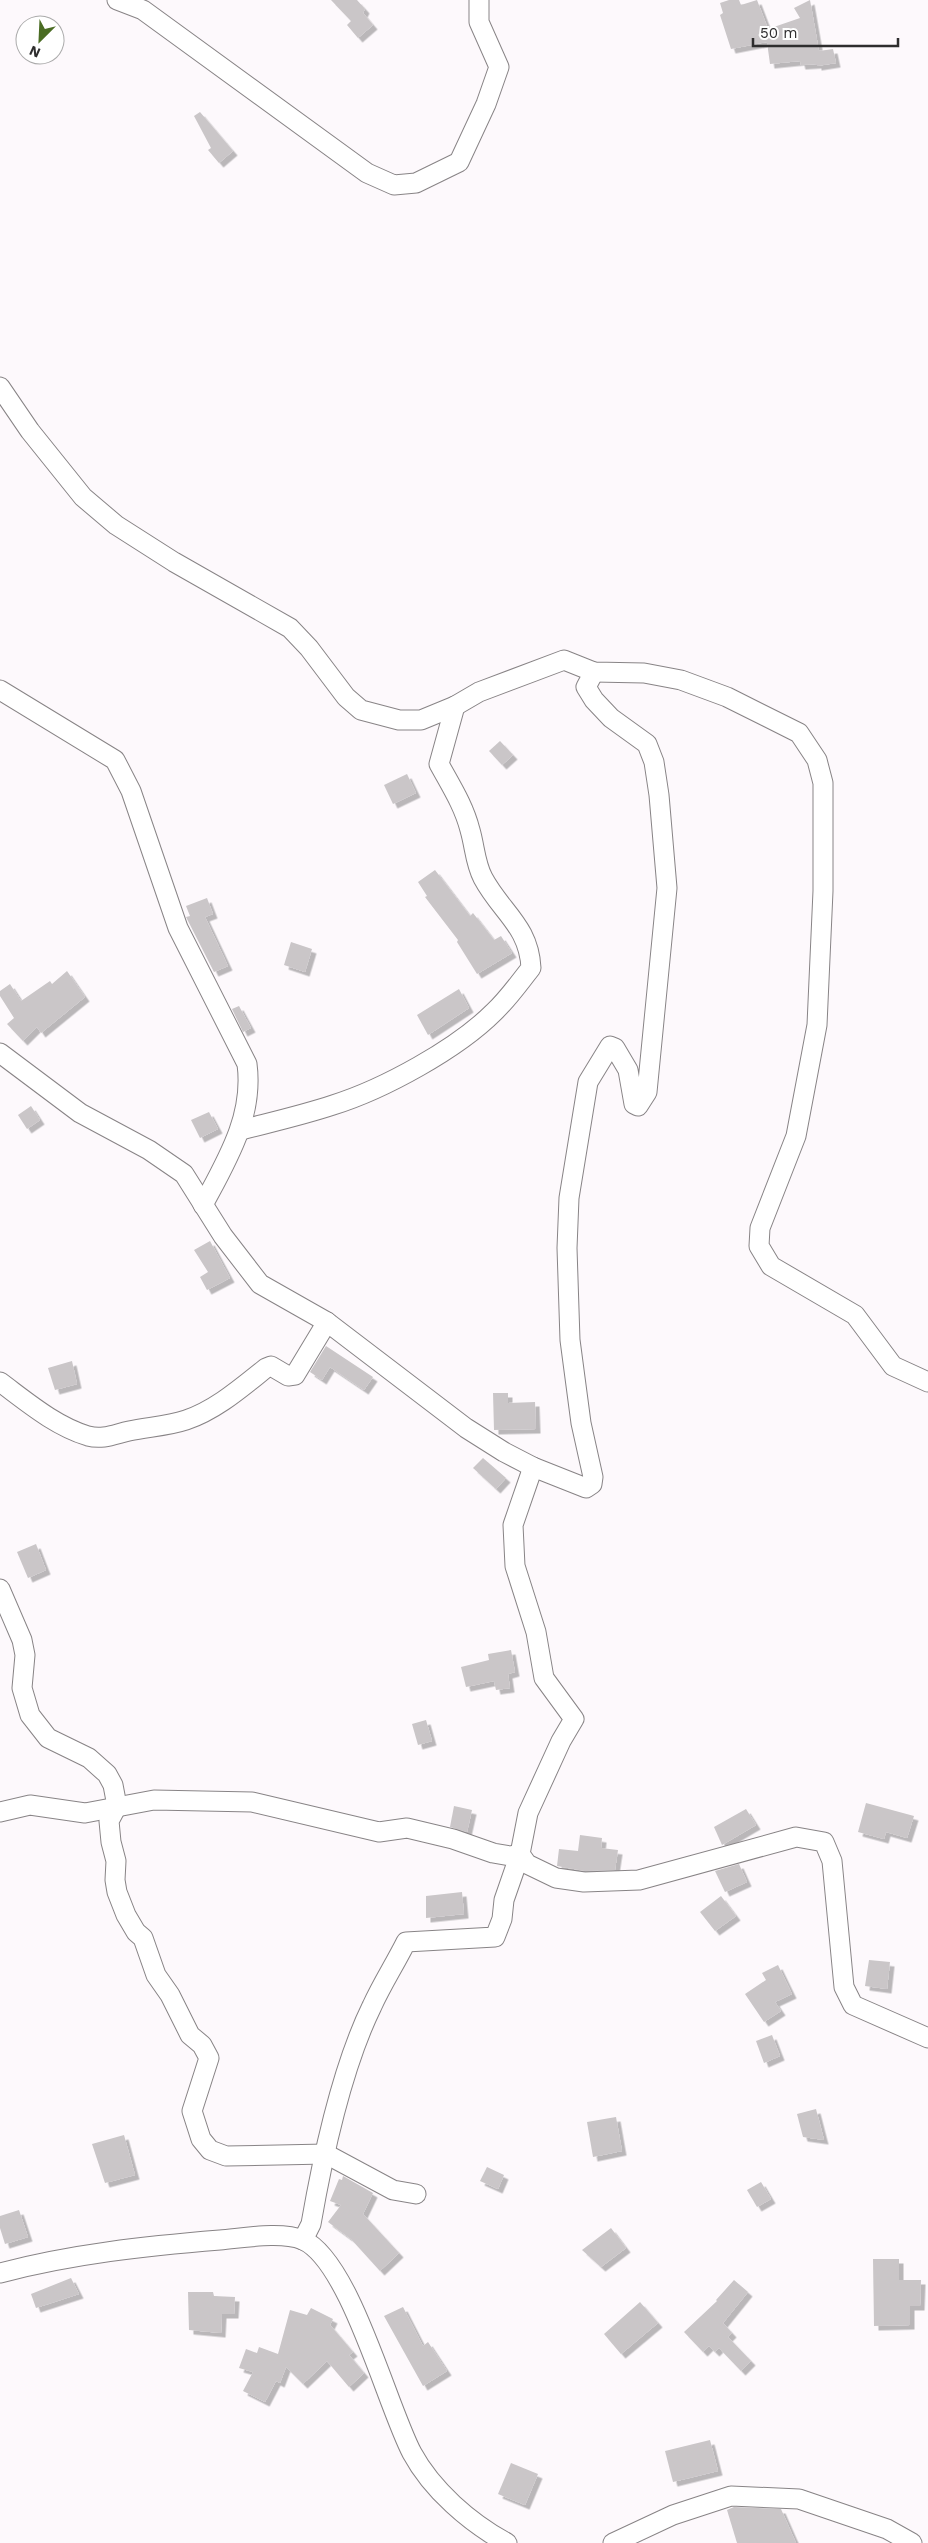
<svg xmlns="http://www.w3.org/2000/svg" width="928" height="2543" font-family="'Work Sans',sans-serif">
	<defs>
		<filter id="shadow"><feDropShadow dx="4.5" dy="4.5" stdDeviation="0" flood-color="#0004"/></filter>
	</defs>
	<rect width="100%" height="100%" fill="#fdf9fc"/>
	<g fill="#cac6c8" filter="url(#shadow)">
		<polygon points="331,0 357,0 365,9 363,13 373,25 358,38 347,25 351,21"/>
		<polygon points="729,0 739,0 741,5 757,0 768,29 800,18 794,8 810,0 819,51 833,49 836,63 817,66 817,64 801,65 800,61 770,64 767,42 731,49 720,15 723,13 720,3"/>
		<polygon points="200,112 233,151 219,163 208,150 211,148 194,116"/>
		<polygon points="500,741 513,755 502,765 489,751"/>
		<polygon points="407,774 416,793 393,804 384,785"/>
		<polygon points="435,870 470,916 473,913 494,940 501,936 512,953 477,974 457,942 458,940 425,897 427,896 418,882"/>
		<polygon points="207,898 213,914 205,917 228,966 214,972 186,917 190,916 186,906"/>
		<polygon points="291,942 312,949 305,972 284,965"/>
		<polygon points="67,971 85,997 41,1033 37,1027 23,1041 7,1024 14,1018 0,996 0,991 10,984 21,1001 50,981 52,984"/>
		<polygon points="459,989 469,1008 428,1035 417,1015"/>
		<polygon points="239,1006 251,1028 243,1032 232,1009"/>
		<polygon points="31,1106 40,1120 27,1129 18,1115"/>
		<polygon points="209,1112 218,1129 200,1138 191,1120"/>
		<polygon points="210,1241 230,1278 207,1290 200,1277 208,1272 194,1250"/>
		<polygon points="326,1346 373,1377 364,1390 330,1367 322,1380 310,1372"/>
		<polygon points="72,1361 77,1384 55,1390 48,1368"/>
		<polygon points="493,1393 508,1393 508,1403 535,1402 536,1429 494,1430"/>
		<polygon points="483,1458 506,1478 496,1489 473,1468"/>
		<polygon points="36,1544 46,1570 28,1578 17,1552"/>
		<polygon points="511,1650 515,1672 508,1674 510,1688 496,1690 494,1681 466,1687 461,1667 489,1660 488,1654"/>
		<polygon points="426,1720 432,1741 418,1745 412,1724"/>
		<polygon points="866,1803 914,1816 907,1838 886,1832 884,1839 858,1832"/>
		<polygon points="454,1806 472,1810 467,1832 450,1827"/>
		<polygon points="746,1809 756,1825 722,1845 714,1827"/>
		<polygon points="580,1835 602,1838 601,1848 618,1850 615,1870 585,1871 557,1866 559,1849 578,1851"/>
		<polygon points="739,1864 747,1882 725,1892 715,1871"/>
		<polygon points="462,1892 464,1914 426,1918 426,1896"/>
		<polygon points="721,1896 736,1916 715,1931 700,1912"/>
		<polygon points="869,1960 890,1962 887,1989 865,1986"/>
		<polygon points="778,1965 792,1994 775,2002 781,2011 764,2022 745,1994 766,1980 762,1973"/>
		<polygon points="772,2035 780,2056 764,2063 756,2041"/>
		<polygon points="816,2109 824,2140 803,2137 797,2114"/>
		<polygon points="616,2117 622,2151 593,2157 587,2122"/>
		<polygon points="124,2135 135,2175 105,2183 92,2144"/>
		<polygon points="487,2167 504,2175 498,2189 480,2181"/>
		<polygon points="343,2176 373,2193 363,2214 399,2253 380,2271 351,2239 328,2222 341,2205 330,2201 339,2179 342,2180"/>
		<polygon points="761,2182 771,2199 757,2207 747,2190"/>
		<polygon points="19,2210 28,2237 5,2244 0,2228 0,2216"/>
		<polygon points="611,2228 626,2248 601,2267 582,2250"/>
		<polygon points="873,2259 899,2259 899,2280 921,2280 920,2306 910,2306 910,2325 874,2326"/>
		<polygon points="71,2278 79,2294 36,2308 31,2294"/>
		<polygon points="734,2280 748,2292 723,2323 732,2333 728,2337 751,2361 741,2371 719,2348 715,2352 709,2346 703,2352 684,2332 717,2301 716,2300"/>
		<polygon points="188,2292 213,2292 214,2296 235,2297 234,2314 222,2314 221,2333 189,2330"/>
		<polygon points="640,2302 658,2323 621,2354 604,2334"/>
		<polygon points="403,2307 423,2346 428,2342 447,2371 423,2386 384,2316"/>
		<polygon points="311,2308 333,2319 330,2325 353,2352 349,2355 364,2373 349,2387 327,2361 303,2384 286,2367 280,2383 276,2381 265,2402 243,2391 253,2372 239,2368 246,2349 257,2353 259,2347 278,2354 290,2310 307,2315"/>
		<polygon points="710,2440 718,2471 673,2482 665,2451"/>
		<polygon points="511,2463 538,2474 525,2505 498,2494"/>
		<polygon points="734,2507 781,2509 796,2543 737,2543 727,2510"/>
	</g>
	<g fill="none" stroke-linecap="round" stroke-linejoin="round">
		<defs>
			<g id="street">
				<polyline points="117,0 143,10 367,173 394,185 416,183 459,162 486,104 499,67 479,22 479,0"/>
				<polyline points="0,387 30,431 83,497 116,525 174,562 290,628 309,648 346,697 361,710 399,720 421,720 455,706 479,692 564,660 594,672 644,673 681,680 727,697 799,733 817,760 823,783 823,891 817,1025 796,1136 760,1228 759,1246 771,1266 855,1315 893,1366 928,1382"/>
				<path d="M0 690 115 760 131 791 178 928 247 1064C254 1116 227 1160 203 1205"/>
				<polyline points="0,1053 80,1113 149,1150 184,1174 223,1236 260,1284 327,1322 466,1428 504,1452 533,1467 586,1488 592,1484 593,1477 581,1423 570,1340 567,1248 569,1198 588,1082 610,1046 615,1048 628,1070 634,1104 638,1106 647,1092 667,888 659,795 654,762 647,744 611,718 594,700 586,687 594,672"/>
				<path d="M241 1130C272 1122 303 1115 333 1105 384 1089 457 1049 494 1012 508 999 519 983 531 968 529 926 501 912 483 878 475 863 475 847 470 830 464 806 451 786 439 764L455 706"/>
				<path d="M0 1382C27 1402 55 1426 88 1436 103 1440 115 1434 129 1431 148 1427 168 1426 186 1420 216 1410 242 1387 266 1368L271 1366 288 1376 295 1375 327 1322"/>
				<polyline points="533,1467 513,1525 515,1566 536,1632 544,1678 574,1719 561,1741 528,1813 520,1854 527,1864 556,1878 584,1882 639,1880 796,1837 824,1842 832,1861 844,1987 853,2005 928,2038"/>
				<polyline points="0,1589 22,1640 25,1655 22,1688 30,1715 48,1738 89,1758 107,1774 113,1785 117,1806 109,1821 111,1842 116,1861 115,1880 117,1892 126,1915 136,1932 143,1938 156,1975 170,1995 190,2035 202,2045 209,2058 192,2111 201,2139 210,2150 226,2156 326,2154 393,2190 416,2194"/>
				<path d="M0 1812 30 1805 85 1813 154 1800 252 1802 379 1832 407 1828 453 1839 493 1853 510 1856 520 1854 504 1900 502 1919 495 1937 406 1942C395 1964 382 1984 372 2006 341 2069 323 2155 311 2224L303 2240"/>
				<path d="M0 2273C72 2254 146 2246 220 2240 244 2238 281 2231 303 2240 350 2261 387 2406 412 2453 432 2490 470 2523 507 2543"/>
				<polyline points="613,2543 673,2515 731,2496 799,2499 887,2529 912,2543"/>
			</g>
		</defs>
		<use href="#street" stroke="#888486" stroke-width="21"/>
		<use href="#street" stroke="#fff" stroke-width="19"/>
	</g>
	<g transform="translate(40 40) rotate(204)"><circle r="24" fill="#ffffff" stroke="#ababab"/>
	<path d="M0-4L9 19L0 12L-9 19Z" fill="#4a6c23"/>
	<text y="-8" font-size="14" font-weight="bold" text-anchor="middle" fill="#2e2d2e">N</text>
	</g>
	<path d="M753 38v8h145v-8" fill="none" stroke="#2e2d2e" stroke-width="2.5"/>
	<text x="760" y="38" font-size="15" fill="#2e2d2e" stroke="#ffffff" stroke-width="4" paint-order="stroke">50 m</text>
</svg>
